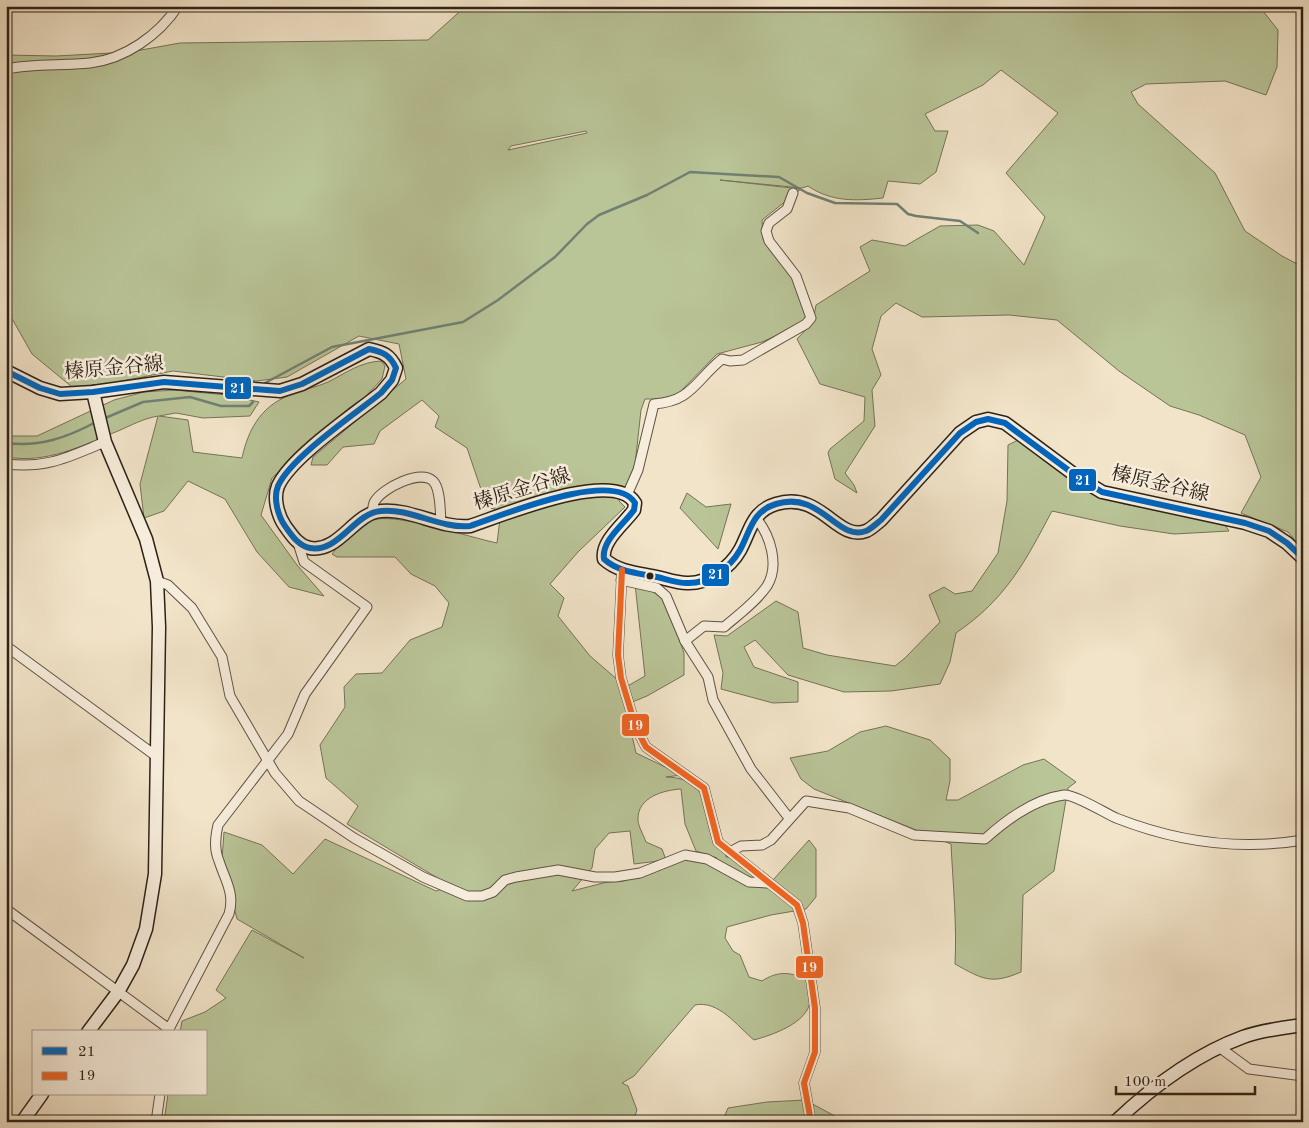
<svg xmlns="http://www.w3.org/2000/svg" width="1309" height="1128" font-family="'Old Standard TT','Noto Serif JP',serif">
	<rect width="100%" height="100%" fill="#f2e4c9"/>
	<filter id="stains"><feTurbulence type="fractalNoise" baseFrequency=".004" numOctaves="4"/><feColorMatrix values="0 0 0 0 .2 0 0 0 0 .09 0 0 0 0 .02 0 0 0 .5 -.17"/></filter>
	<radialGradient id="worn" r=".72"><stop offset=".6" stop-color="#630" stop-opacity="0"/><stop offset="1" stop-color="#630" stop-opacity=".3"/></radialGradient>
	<g fill="#b9c497" stroke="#747357" fill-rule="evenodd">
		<path d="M466 6H1259L1278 30 1277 67 1266 95 1225 81 1146 84 1131 92 1138 104 1215 173 1245 231 1282 256 1303 267V550L1288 532 1241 513 1261 477 1245 435 1199 415 1170 406 1119 371 1057 320 1009 315 922 317 896 303 881 316 872 349 881 375 872 390 875 426 845 473 854 485 857 493 835 479 828 453 830 449 864 421 865 397 820 384 797 339 813 322 816 305 870 271 860 247 872 240 905 246 940 226 978 225 994 231 1024 265 1045 217 1006 173 1058 113 1001 70 983 85 925 114 935 131H948L936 172 920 184 888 181 883 198C856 201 831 202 808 186L802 188 720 180 801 189 762 220 763 239 794 280 806 315 802 324 762 342 717 354 678 394 660 399H645L641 410 635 465 619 501 625 507 578 552 550 584 564 598 558 616 590 656 626 687 645 676 635 584 652 591 666 601 684 653V675L647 696 625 705 636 753 682 775 666 777C724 779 692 828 726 854V857H737L773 880 809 840 816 849V897L806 909 771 915 727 927 725 938 733 951 740 955 749 977 762 981C777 971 792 971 807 981 808 987 810 995 810 1001 808 1023 772 1035 754 1040 737 1026 719 1000 695 1005L634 1076 622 1083 628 1086 637 1110 633 1122H164L168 1094H206V1032H180L182 1021 205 1012 226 998 216 990 252 930 304 958 237 919 222 859 224 832 262 845 293 874 325 839 436 891 451 886 347 824 358 806 326 778 320 745 345 707 344 687 356 674 382 673 410 640 442 627 449 603 435 586 411 574 395 557H337L332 554C343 540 357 522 377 519 404 515 468 537 497 543L501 511 487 507 467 448 435 427 439 416 422 400 380 431 374 444 343 447 327 465H311L313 457 406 379 399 344 359 336 287 377 257 381 173 371 107 384 72 387 32 354 6 308V55L56 56 130 52 180 43 428 40ZM586 131 587 133 508 150 511 146ZM681 789 685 824 696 851 717 858 682 856 624 881 607 882 572 891 592 868 595 849 609 833 630 831 634 864 666 860 662 849 646 842C644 836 638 826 638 820 637 797 664 790 681 789Z"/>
		<path d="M381 361 385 366 382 379 365 397 349 408 272 478 261 515 297 565 324 596 289 587 257 552 225 499 188 481 164 511 144 518 140 484 158 416C142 419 132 425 118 431 81 446 47 464 6 457V436H37L114 400 144 392 174 390 227 395 259 402 250 416 203 418 176 413 159 416 188 420 193 452 242 458C249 426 263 404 295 393 305 389 317 387 328 382 346 373 360 362 381 361Z"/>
		<path d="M1020 439 1095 493 1124 504 1223 522 1229 531 1174 534 1120 526 1052 511C1025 562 1006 599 956 633L950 662 940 684 891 691 844 692 788 675 755 640 744 647 754 667 798 682V702L773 703 721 689 723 673 714 635 727 636 776 601 798 612 803 648 827 655 895 666 905 658 940 622 929 595 944 587 955 594 972 591 998 553 1007 501 1008 445Z"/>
		<polygon points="687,493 706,507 731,504 718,549 680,508"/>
		<path d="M886 726 930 740 950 759V781L946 800H958L1023 765 1044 759 1076 782 1068 788 1054 871 1023 895 1021 972C991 985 982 979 955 964 957 924 953 885 951 844L814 789 801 779 790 758 828 751 860 732Z"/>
		<polygon points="805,1100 846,1122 722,1122 728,1108 767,1102"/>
	</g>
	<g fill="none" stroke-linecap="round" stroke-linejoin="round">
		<g stroke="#708072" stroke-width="2.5">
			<polyline points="265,383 332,347 463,322 498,300 555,257 587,224 599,215 647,195 690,172 779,177 807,193 835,203 897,204 908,214 916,216 960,221 978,233"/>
			<polyline points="103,419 143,402 190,397 221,406 249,406 253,402"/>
			<path d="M6 443C40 447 66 438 96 422"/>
		</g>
		<defs>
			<g id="street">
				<path d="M6 69C34 63 62 66 90 63 125 59 159 35 178 6"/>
				<path d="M6 464C47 469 68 457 105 442"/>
				<path d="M627 495 638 470 654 404C692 401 695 381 722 359L730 361 743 360 806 324 811 318 796 276 769 241 766 231 769 223 787 209 793 193"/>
				<path d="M372 512C373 509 373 503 375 501 383 488 420 469 433 481 441 489 440 512 441 523"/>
				<path d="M755 517C770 534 780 565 767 586 756 602 738 615 724 627L704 626 685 641 708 677 713 700 751 769 789 818"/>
				<polyline points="622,570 618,655 621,678 636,728 646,747 704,788 718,842 797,905 803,923 815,1008 815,1052 804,1083 811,1122"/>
				<polyline points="621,580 657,588 666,596 685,641"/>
				<polyline points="157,581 168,585 192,608 222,657 230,696 275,773 299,801 354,838 423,877 467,896 482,896 493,892 505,880 516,877 558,870 595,877 615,877 640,873 685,855 707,859 749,882 767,883"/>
				<polyline points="6,646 156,756"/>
				<path d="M730 852 741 846 762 845 771 840 806 801 849 808 914 835 985 839C1006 820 1034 799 1064 795 1074 794 1105 813 1116 818 1177 842 1238 851 1303 840"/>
				<path d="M6 909 169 1029 229 914C235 893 225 880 219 861 214 849 215 838 218 825L288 734 305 694 367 607 304 562 298 543"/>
				<polyline points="1219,1047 1249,1069 1303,1076"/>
				<polyline points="156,1122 160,1094"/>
			</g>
			<g id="secondary">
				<path d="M6 371 40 388 60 394 93 392 164 382 280 391 302 384 369 349C383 352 390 355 396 368L392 380 381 393C355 414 291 457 278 486 273 498 278 516 285 526 291 534 298 546 310 548 339 553 354 513 381 511 411 508 440 529 470 526 501 516 614 468 635 503L634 510C624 524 601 541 604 559 618 572 638 573 657 577 666 579 677 583 687 583 707 584 730 568 740 550 750 532 752 511 776 504 821 490 837 542 866 531 871 529 876 524 881 520L960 433 976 422 988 419 1005 423 1079 478 1102 492 1245 523 1269 531 1287 543 1303 558"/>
				<polyline points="88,1032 118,992 133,965 146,929 155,874 159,627 157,581 146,539 105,442 93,392"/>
				<polyline points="22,1122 42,1094"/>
				<path d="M1115 1122C1152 1087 1194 1055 1243 1037 1262 1030 1282 1028 1303 1025"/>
			</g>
		</defs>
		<use href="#street" stroke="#5f5244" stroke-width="11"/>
		<use href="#secondary" stroke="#2e2217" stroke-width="15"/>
		<use href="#street" stroke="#f7eddc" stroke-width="9"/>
		<use href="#secondary" stroke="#f7eddc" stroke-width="12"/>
		<defs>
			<path id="bus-1" d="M6 371 40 388 60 394 93 392 164 382 280 391 302 384 369 349C383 352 390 355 396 368L392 380 381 393C355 414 291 457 278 486 273 498 278 516 285 526 291 534 298 546 310 548 339 553 354 513 381 511 411 508 440 529 470 526 501 516 614 468 635 503L634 510C624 524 601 541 604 559 618 572 638 573 657 577 666 579 677 583 687 583 707 584 730 568 740 550 750 532 752 511 776 504 821 490 837 542 866 531 871 529 876 524 881 520L960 433 976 422 988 419 1005 423 1079 478 1102 492 1245 523 1269 531 1287 543 1303 558"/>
			<polyline id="bus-2" points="622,570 618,655 621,678 636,728 646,747 704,788 718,842 797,905 803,923 815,1008 815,1052 804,1083 811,1122"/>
		</defs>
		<use href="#bus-1" stroke="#f7eddc" stroke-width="10"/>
		<use href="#bus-2" stroke="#f7eddc" stroke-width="10"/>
		<use href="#bus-1" stroke="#0065bd" stroke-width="6"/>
		<use href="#bus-2" stroke="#f26522" stroke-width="6"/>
	</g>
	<circle fill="#2e2217" stroke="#f7eddc" stroke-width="2" cx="650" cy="576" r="4.5"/>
	<g text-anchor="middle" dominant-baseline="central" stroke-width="5" stroke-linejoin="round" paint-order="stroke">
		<g font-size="20" fill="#2e2217" stroke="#f7eddc">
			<text transform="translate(114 369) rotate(-5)">榛原金谷線</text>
			<text transform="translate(1160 485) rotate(13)">榛原金谷線</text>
			<text transform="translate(522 490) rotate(-17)">榛原金谷線</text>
		</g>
	</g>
	<g stroke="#f7eddc" stroke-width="2">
		<rect x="224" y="376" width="28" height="24" rx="5" fill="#0065bd"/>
		<rect x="1068" y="468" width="29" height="24" rx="5" fill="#0065bd"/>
		<rect x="701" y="563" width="29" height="24" rx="5" fill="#0065bd"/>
		<rect x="621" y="713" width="29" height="24" rx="5" fill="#f26522"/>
		<rect x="795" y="955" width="29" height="24" rx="5" fill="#f26522"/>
	</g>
	<g font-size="14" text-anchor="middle" font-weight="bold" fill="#fff">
		<text x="238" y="393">21</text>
		<text x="1083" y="485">21</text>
		<text x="716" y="579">21</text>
		<text x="635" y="730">19</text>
		<text x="809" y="972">19</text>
	</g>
	<rect width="1309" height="1128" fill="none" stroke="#f2e4c9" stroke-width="25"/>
	<rect x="8" y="8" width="1294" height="1113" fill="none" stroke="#2e2217" stroke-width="2.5"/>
	<rect x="12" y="12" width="1284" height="1103" fill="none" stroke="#2e2217"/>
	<rect x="32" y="1030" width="175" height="65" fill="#f7eddc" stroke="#a79c8d"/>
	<rect x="42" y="1047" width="25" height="8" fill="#0065bd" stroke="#a79c8d"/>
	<text x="78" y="1056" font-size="15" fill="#2e2217">21</text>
	<rect x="42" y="1072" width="25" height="8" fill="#f26522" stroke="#a79c8d"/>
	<text x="78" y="1080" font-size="15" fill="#2e2217">19</text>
	<path d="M1116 1086v8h139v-8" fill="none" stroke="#2e2217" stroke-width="2.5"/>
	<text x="1124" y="1086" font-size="15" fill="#2e2217" stroke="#f7eddc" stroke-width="4" paint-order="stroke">100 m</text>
	<rect width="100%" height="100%" filter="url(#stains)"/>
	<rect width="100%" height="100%" fill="url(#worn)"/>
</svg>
